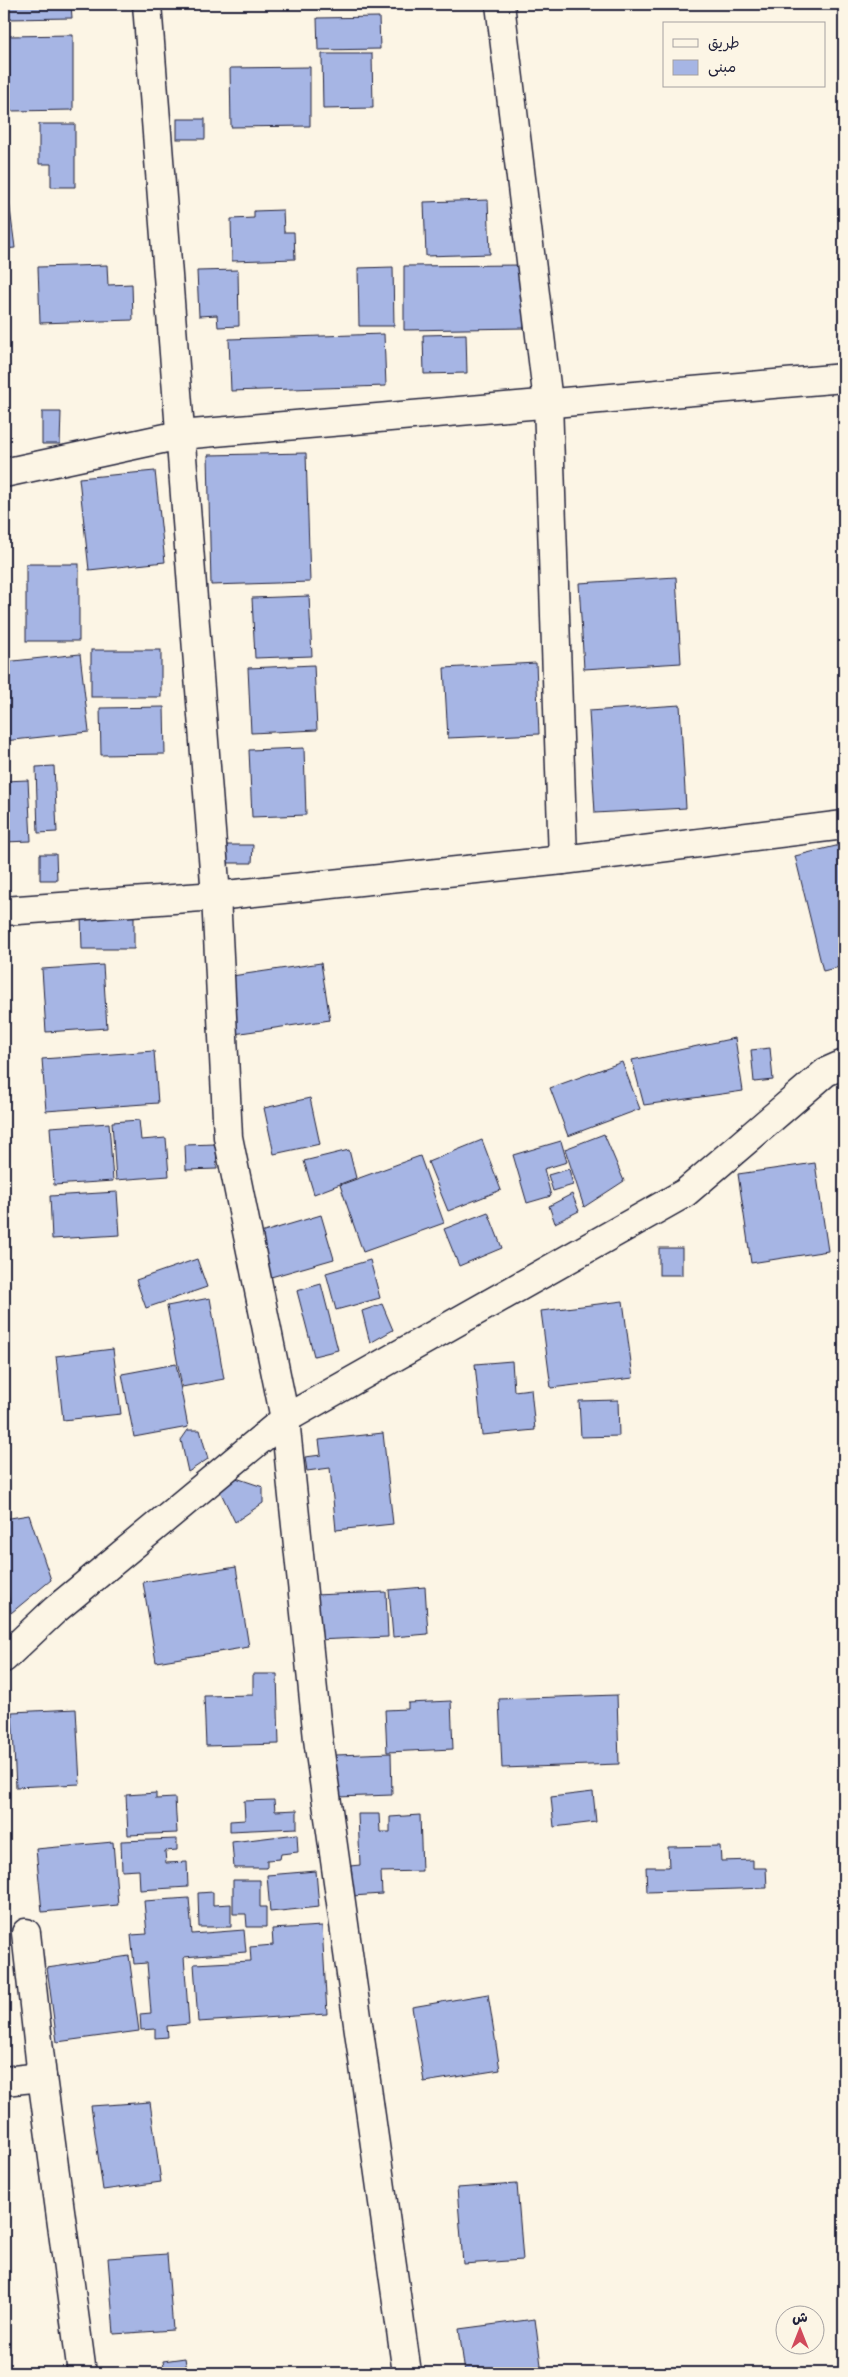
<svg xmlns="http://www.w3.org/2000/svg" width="848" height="2377" font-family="'Balsamiq Sans','Playpen Sans Arabic',sans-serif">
	<rect width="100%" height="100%" fill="#fcf5e5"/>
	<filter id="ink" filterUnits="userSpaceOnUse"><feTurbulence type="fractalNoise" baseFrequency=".02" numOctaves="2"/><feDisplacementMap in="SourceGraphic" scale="10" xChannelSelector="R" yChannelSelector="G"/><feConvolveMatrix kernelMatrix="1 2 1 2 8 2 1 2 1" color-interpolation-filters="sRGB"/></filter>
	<g filter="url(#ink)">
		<g fill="#a6b5e4" stroke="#22223b">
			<polygon points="7,4 71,4 72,18 7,19"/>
			<polygon points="379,17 380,49 318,50 317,18"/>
			<polygon points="73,35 73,110 10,111 9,36"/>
			<polygon points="322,54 372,54 373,108 323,109"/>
			<polygon points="310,67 310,126 231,127 230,68"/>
			<rect x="177" y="119" width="28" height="20"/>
			<polygon points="39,124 75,124 75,187 51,187 51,164 39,164"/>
			<polygon points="488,200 490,254 426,256 424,202"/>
			<polygon points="9,201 15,248 4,249 4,202"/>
			<polygon points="283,210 284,232 294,232 295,259 232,261 231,219 254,218 254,211"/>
			<polygon points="107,265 108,285 132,284 133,320 40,323 38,267"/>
			<polygon points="523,265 524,328 404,330 404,266"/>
			<polygon points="393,267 394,326 359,326 358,268"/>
			<polygon points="238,270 239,326 218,327 217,315 199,316 197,271"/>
			<polygon points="4,325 8,360 4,361"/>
			<polygon points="384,334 386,386 231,391 229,339"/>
			<polygon points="466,334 467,373 424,374 423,335"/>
			<polygon points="42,412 61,412 60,444 42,444"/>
			<polygon points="306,453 310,582 211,585 208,455"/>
			<polygon points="155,471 165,562 89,570 79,478"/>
			<polygon points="4,545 6,594 4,594"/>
			<rect x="26" y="564" width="53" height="77"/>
			<polygon points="676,577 681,663 584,669 579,583"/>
			<polygon points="309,596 312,656 255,658 252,598"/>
			<rect x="91" y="650" width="70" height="47"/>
			<polygon points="80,654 89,732 4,741 4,662"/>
			<polygon points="536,663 539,734 448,738 444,668"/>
			<polygon points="314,665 317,730 251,733 248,668"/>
			<polygon points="680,705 686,808 595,813 589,711"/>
			<polygon points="164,707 165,754 101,755 100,708"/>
			<polygon points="304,748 306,815 252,817 249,750"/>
			<polygon points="54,766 57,832 38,833 36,767"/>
			<polygon points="28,780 31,841 4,842 4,781"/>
			<polygon points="844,844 844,966 823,971 795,856"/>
			<polygon points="226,845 253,845 252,863 226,863"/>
			<polygon points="40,854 56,854 57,880 40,880"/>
			<polygon points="134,915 134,949 82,949 81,916"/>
			<polygon points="321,963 330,1020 234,1034 225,977"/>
			<polygon points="103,965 107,1028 46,1032 42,969"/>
			<polygon points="735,1038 743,1091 644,1105 632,1060"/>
			<polygon points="770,1048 773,1080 754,1082 751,1050"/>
			<polygon points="154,1051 158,1103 46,1111 42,1059"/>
			<polygon points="622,1062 640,1109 568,1136 550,1088"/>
			<polygon points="310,1098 320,1144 274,1154 264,1108"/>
			<polygon points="139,1120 141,1140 166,1138 169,1176 116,1180 112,1122"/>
			<polygon points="109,1123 113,1181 54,1185 50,1127"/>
			<polygon points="604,1134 624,1181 584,1207 565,1149"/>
			<polygon points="482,1140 501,1190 448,1211 428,1162"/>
			<polygon points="561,1141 567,1162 544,1169 551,1196 527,1203 513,1155"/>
			<polygon points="216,1144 217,1169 186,1170 185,1145"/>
			<polygon points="349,1150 356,1178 314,1194 304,1161"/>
			<polygon points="420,1156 444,1223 363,1252 340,1185"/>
			<polygon points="815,1163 828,1251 751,1263 738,1174"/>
			<polygon points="569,1169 573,1185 553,1191 548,1175"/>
			<polygon points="117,1192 120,1235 52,1239 50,1196"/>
			<polygon points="572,1194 579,1211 555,1223 549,1206"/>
			<polygon points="488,1212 502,1248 459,1266 444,1229"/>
			<polygon points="321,1215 334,1259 271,1277 257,1234"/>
			<rect x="659" y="1248" width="23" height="27"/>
			<polygon points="197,1259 207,1287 146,1308 136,1280"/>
			<polygon points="370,1260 380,1298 336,1310 326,1273"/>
			<polygon points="321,1284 338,1350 314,1356 297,1291"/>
			<polygon points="210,1298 224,1379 182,1387 167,1306"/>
			<polygon points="623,1301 633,1378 551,1388 541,1311"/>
			<polygon points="382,1304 393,1330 370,1343 362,1311"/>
			<polygon points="113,1349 121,1414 63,1420 56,1356"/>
			<polygon points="512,1361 514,1391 531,1389 535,1430 482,1435 475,1364"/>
			<polygon points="176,1364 188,1427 134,1437 122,1374"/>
			<polygon points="618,1400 619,1436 581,1437 579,1401"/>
			<polygon points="188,1430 200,1430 208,1459 188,1472 181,1440"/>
			<polygon points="383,1433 393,1524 336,1530 330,1468 307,1471 305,1457 321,1455 319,1440"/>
			<polygon points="236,1478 263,1487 263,1503 235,1522 220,1491"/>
			<polygon points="29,1515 51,1580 11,1613 4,1566 4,1519"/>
			<polygon points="236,1567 249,1647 156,1662 143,1582"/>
			<polygon points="425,1587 428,1634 393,1637 389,1590"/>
			<polygon points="386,1592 388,1637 316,1640 314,1595"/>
			<polygon points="253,1674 277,1674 279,1744 206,1746 204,1696 253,1695"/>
			<polygon points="617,1695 619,1764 502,1768 499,1699"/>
			<polygon points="451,1701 453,1749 387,1752 385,1710 408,1709 408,1703"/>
			<polygon points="76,1709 80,1784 16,1787 12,1712"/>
			<polygon points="391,1753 392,1795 338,1797 336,1755"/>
			<polygon points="593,1792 596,1822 554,1827 551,1797"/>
			<polygon points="156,1793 156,1799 175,1798 177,1833 128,1835 126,1795"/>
			<polygon points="274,1800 275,1811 297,1810 297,1828 230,1831 230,1821 245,1820 244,1801"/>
			<polygon points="358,1814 379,1814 380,1832 390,1832 390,1817 420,1815 422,1871 381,1872 382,1894 352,1896 350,1866 360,1865"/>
			<polygon points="297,1834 298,1852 281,1854 280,1859 267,1860 267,1868 234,1868 232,1842"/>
			<polygon points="177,1839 177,1850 165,1851 166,1863 187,1862 188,1887 140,1890 139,1870 122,1871 121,1841"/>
			<polygon points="113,1842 118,1905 42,1912 36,1849"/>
			<polygon points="720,1846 721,1861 753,1860 753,1868 766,1868 767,1888 647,1892 646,1867 669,1867 668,1847"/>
			<polygon points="316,1871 319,1907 270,1912 267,1875"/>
			<polygon points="233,1880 260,1880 260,1907 266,1907 266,1927 247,1927 246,1914 233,1914"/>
			<polygon points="213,1892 213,1905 231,1904 231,1927 199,1927 198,1893"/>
			<polygon points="189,1898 192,1934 244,1930 246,1952 184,1957 189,2024 167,2026 168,2037 155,2038 155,2029 141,2030 140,2014 151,2013 147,1963 134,1964 131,1935 147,1934 144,1901"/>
			<polygon points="322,1926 327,2014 198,2022 194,1964 251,1961 250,1947 273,1945 272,1929"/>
			<polygon points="129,1956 139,2031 57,2042 47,1968"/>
			<polygon points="488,1994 500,2070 424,2082 412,2007"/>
			<polygon points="150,2102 161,2182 103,2190 91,2106"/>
			<polygon points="517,2184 523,2260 463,2264 457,2188"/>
			<polygon points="167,2254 173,2330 114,2334 108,2258"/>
			<polygon points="535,2319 542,2373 465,2373 459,2329"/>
			<polygon points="185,2358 187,2370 165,2373 163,2361"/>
		</g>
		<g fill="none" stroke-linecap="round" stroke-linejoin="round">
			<defs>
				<g id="minor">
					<polyline points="147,4 216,896 228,1137 285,1419 318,1739 407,2373"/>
					<polyline points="500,4 548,402 563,860"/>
					<polyline points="4,473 180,435 844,378"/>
					<polyline points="4,911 216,896 563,860 844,825"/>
					<polyline points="4,1658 55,1610 285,1419 685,1193 826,1072 844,1064"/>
					<polyline points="26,1933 42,2077 82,2373"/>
					<polyline points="4,2081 42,2077"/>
				</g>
			</defs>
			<use href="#minor" stroke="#22223b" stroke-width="31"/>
			<use href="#minor" stroke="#fcf5e5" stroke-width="28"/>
		</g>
	</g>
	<rect width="848" height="2377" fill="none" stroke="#fcf5e5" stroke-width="20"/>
	<rect x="10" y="10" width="828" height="2357" fill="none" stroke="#22223b" stroke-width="2" filter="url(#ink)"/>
	<rect x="663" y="22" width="162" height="65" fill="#fcf5e5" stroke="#a5a1a1"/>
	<rect x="673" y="39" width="25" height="8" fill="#fcf5e5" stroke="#a5a1a1"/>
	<text x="708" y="48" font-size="15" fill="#22223b">طريق</text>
	<rect x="673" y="60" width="25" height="15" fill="#a6b5e4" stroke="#a5a1a1"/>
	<text x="708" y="72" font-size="15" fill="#22223b">مبنى</text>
	<g transform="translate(800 2330)"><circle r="24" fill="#fcf5e5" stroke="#a5a1a1"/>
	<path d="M0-4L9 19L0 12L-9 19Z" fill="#d1495b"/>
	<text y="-8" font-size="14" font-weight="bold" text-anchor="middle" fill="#22223b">ش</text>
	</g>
</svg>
